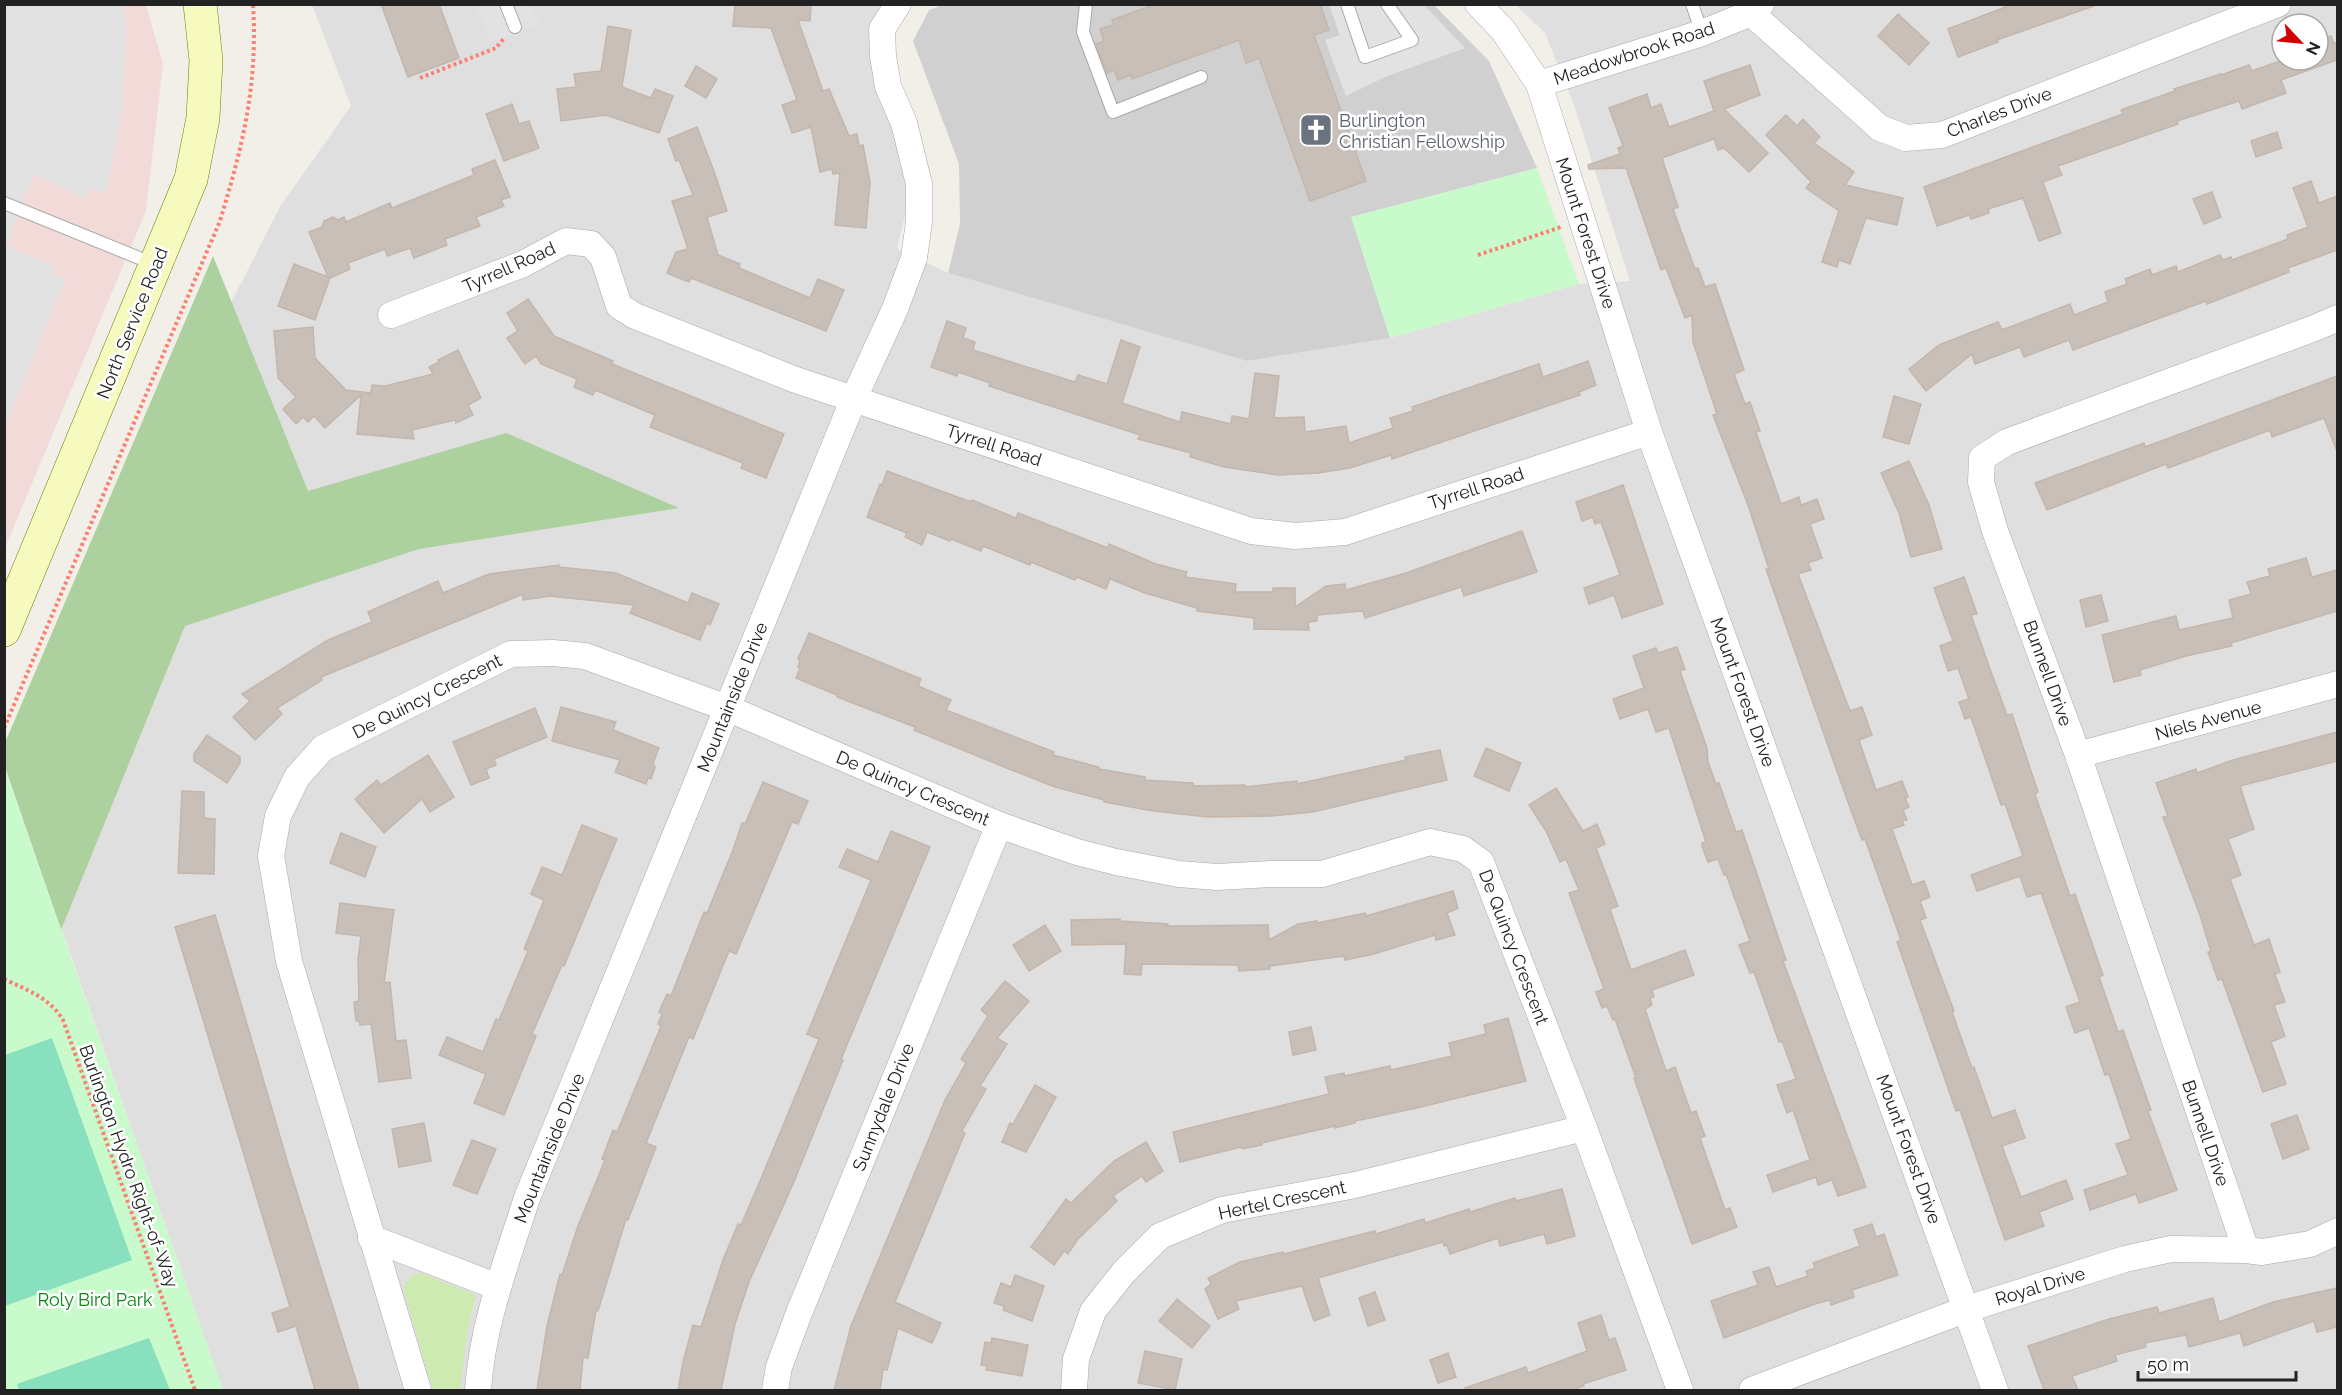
<svg xmlns="http://www.w3.org/2000/svg" width="2342" height="1395" font-family="Raleway,sans-serif">
	<rect width="100%" height="100%" fill="#f2efe9"/>
	<path fill="#e0dfdf" fill-rule="evenodd" d="M312 5H883L913 182 897 249 948 273 1247 361 1390 338 1579 284 1630 281 1574 105 1545 33 1516 5H2337V1390H223L5 767 4 746 281 205 351 106ZM2282 24H2318V60H2282Z"/>
	<polygon fill="#f2dad9" points="5,5 146,5 163,64 146,211 5,548"/>
	<polygon fill="#d0d0d0" points="943,5 1434,5 1489,61 1537,168 1352,217 1390,338 1247,361 948,273 960,224 959,164 913,41 929,10"/>
	<polygon fill="#cdebb0" points="421,1273 476,1295 468,1327 460,1390 433,1390 403,1288 410,1277"/>
	<polygon fill="#add19e" points="213,256 308,491 506,433 679,508 419,549 185,626 61,930 5,767 4,745"/>
	<g fill="#c8facc">
		<polygon points="1537,168 1579,284 1390,338 1351,217"/>
		<polygon points="4,767 223,1390 5,1390"/>
	</g>
	<g fill="#88e0be">
		<polygon points="52,1038 132,1260 5,1306 5,1055"/>
		<polygon points="149,1338 170,1390 19,1390 17,1384"/>
	</g>
	<g fill="#e2e2e2">
		<polygon points="5,5 123,5 126,25 123,107 106,192 90,189 85,199 34,174 6,245 54,267 53,274 66,278 5,425"/>
		<polygon points="476,5 532,5 539,24 490,42"/>
		<polygon points="1329,5 1424,5 1465,48 1385,77 1346,96 1325,40 1340,35"/>
	</g>
	<g fill="#c7bfb8" stroke="#c4b6ab" stroke-width="1.5">
		<polygon points="381,4 439,4 459,58 408,77"/>
		<polygon points="735,4 811,4 810,21 798,20 823,91 829,89 849,136 857,134 859,146 863,145 870,182 866,228 835,225 840,173 833,174 832,169 820,172 811,127 792,133 782,105 797,100 771,28 733,26"/>
		<polygon points="1156,4 1320,4 1329,30 1314,35 1366,181 1310,201 1259,58 1246,63 1239,40 1132,79 1131,75 1118,80 1114,70 1107,73 1096,44 1104,41 1100,29 1113,25 1112,20"/>
		<polygon points="2013,4 2094,4 2094,6 1997,40 1998,42 1958,57 1948,29"/>
		<polygon points="1898,14 1929,43 1909,65 1878,36"/>
		<polygon points="608,26 631,30 622,87 651,98 655,89 673,96 659,133 606,115 561,121 557,89 576,87 574,74 601,71"/>
		<polygon points="2331,36 2334,44 2337,42 2337,60 2281,80 2286,93 2242,109 2239,101 2177,121 2178,124 2058,166 2062,175 2043,182 2061,233 2039,241 2023,198 1988,209 1989,213 1971,219 1969,215 1937,226 1924,187 2123,114 2121,110 2175,91 2174,89 2221,74 2221,75 2249,65 2252,71 2283,60 2318,60 2318,40"/>
		<polygon points="1750,65 1760,95 1724,109 1768,153 1749,172 1724,148 1718,150 1714,139 1662,158 1678,207 1673,209 1695,269 1698,268 1705,287 1715,284 1744,370 1734,374 1745,404 1750,402 1760,431 1756,432 1781,504 1799,497 1801,505 1817,499 1824,519 1810,524 1822,558 1808,563 1811,570 1798,574 1850,711 1862,707 1872,735 1859,740 1876,790 1902,781 1908,797 1905,798 1909,807 1903,810 1907,820 1902,821 1904,825 1892,829 1912,885 1924,881 1930,897 1920,901 1926,918 1920,920 1954,1011 1952,1012 1972,1068 1974,1067 1992,1118 2015,1110 2025,1138 2002,1146 2021,1197 2066,1180 2073,1199 2039,1212 2044,1226 2005,1240 1960,1110 1956,1111 1941,1068 1897,942 1901,940 1865,839 1862,840 1845,794 1766,569 1769,569 1748,505 1713,415 1717,414 1693,342 1692,315 1685,318 1666,268 1661,270 1626,168 1589,169 1588,165 1620,154 1618,148 1623,146 1609,108 1647,94 1651,108 1661,104 1669,127 1714,111 1704,81"/>
		<polygon points="696,66 717,79 706,98 685,86"/>
		<polygon points="512,104 519,124 529,121 539,148 504,161 486,114"/>
		<polygon points="1786,115 1797,126 1803,119 1820,137 1814,143 1854,172 1845,185 1903,198 1897,225 1866,218 1850,264 1839,260 1837,267 1822,262 1839,211 1806,188 1811,182 1766,135"/>
		<polygon points="697,127 715,174 727,211 707,217 718,255 740,264 739,268 810,298 818,279 844,290 826,331 691,278 689,282 667,273 676,252 688,249 672,201 693,195 679,160 676,161 668,139"/>
		<polygon points="2277,132 2282,148 2256,157 2251,141"/>
		<polygon points="495,160 510,197 501,200 504,206 476,217 480,226 445,239 447,245 414,258 410,248 387,256 385,249 348,263 350,269 330,278 315,320 278,306 294,264 328,277 309,232 322,227 324,221 333,217 338,220 344,217 346,222 390,203 392,208 474,175 472,169"/>
		<polygon points="2311,181 2319,203 2337,196 2337,250 2288,268 2289,272 2207,304 2206,301 2073,350 2069,340 2024,357 2020,347 1975,364 1972,354 1926,391 1909,369 1939,345 1998,322 2002,330 2070,304 2074,315 2108,302 2105,292 2127,284 2125,279 2150,269 2152,275 2176,266 2178,272 2220,255 2223,260 2231,257 2232,260 2288,239 2287,235 2308,227 2293,188"/>
		<polygon points="2212,192 2221,217 2204,224 2193,199"/>
		<polygon points="528,299 554,336 613,361 612,364 784,434 766,478 741,468 743,463 650,427 655,415 595,390 593,395 574,387 577,379 541,364 536,356 525,364 507,338 518,331 507,313"/>
		<polygon points="947,321 966,328 963,338 975,342 973,350 1075,382 1078,375 1107,384 1121,340 1140,347 1122,403 1180,422 1182,412 1231,424 1232,416 1249,419 1255,373 1279,376 1274,418 1304,417 1305,432 1346,426 1349,443 1393,428 1390,418 1413,411 1412,407 1539,364 1543,377 1588,361 1596,385 1579,392 1580,395 1392,459 1391,455 1350,468 1318,473 1278,475 1224,467 1190,457 1191,453 1138,439 1140,435 989,386 990,383 958,372 957,376 931,367"/>
		<polygon points="313,327 315,358 346,390 371,393 372,385 385,386 433,374 429,367 439,362 438,360 458,350 481,398 468,405 473,415 456,423 455,420 412,430 414,439 357,434 361,395 325,428 314,416 308,422 303,417 296,424 283,409 296,397 278,378 274,331"/>
		<polygon points="2337,376 2337,448 2336,449 2324,418 2272,437 2270,430 2168,468 2166,464 2047,510 2035,483 2144,443 2145,447"/>
		<polygon points="1894,396 1921,404 1909,444 1883,437"/>
		<polygon points="1909,461 1929,505 1942,549 1911,557 1899,513 1881,473"/>
		<polygon points="887,471 971,502 972,500 1016,518 1018,513 1108,548 1109,544 1156,564 1187,572 1185,577 1236,584 1235,592 1273,592 1273,588 1295,588 1295,607 1326,586 1345,584 1346,590 1406,573 1522,531 1537,572 1464,596 1461,587 1365,618 1363,611 1317,615 1317,621 1308,622 1309,630 1254,629 1254,618 1197,611 1197,608 1145,593 1110,579 1106,589 1077,577 1075,580 1031,562 1030,565 983,546 981,551 951,539 950,541 927,532 922,545 905,537 907,533 867,517 880,484 882,485"/>
		<polygon points="1623,485 1663,604 1622,618 1614,595 1589,604 1584,588 1620,575 1601,522 1595,524 1593,517 1582,521 1576,502"/>
		<polygon points="2306,558 2312,577 2337,570 2337,611 2231,643 2232,646 2186,656 2140,670 2141,675 2114,682 2102,635 2176,616 2179,630 2233,618 2229,600 2251,594 2247,582 2270,576 2268,569"/>
		<polygon points="559,565 559,567 616,573 688,603 692,593 719,604 710,625 707,623 700,640 630,613 634,605 550,596 523,600 523,594 321,677 322,680 277,708 282,714 255,740 233,717 250,701 242,694 328,640 372,622 368,612 438,581 443,593 489,574"/>
		<polygon points="1964,577 1977,614 1971,615 1990,669 2007,715 2012,714 2038,792 2035,794 2070,896 2075,894 2103,975 2099,977 2118,1032 2123,1030 2151,1110 2148,1111 2177,1190 2139,1203 2136,1194 2090,1210 2084,1190 2128,1175 2116,1144 2131,1139 2109,1074 2105,1075 2089,1028 2075,1033 2066,1007 2080,1002 2041,893 2027,897 2020,876 1977,891 1971,875 2023,856 2005,804 2001,805 1971,717 1965,719 1959,702 1969,699 1958,668 1948,671 1940,646 1953,641 1934,588"/>
		<polygon points="2101,595 2108,621 2086,627 2080,600"/>
		<polygon points="809,633 921,679 918,686 951,700 946,710 1054,752 1053,755 1099,767 1099,769 1145,777 1145,780 1193,783 1193,786 1245,785 1245,787 1297,781 1297,784 1406,760 1405,757 1440,750 1447,780 1313,812 1271,816 1208,817 1153,811 1104,802 1104,800 1055,787 1009,769 914,730 915,727 837,697 837,695 796,678 800,668 798,667 800,660 798,659"/>
		<polygon points="1677,647 1685,669 1680,671 1707,748 1708,762 1716,784 1719,783 1736,832 1742,830 1786,960 1783,961 1866,1187 1838,1196 1832,1180 1818,1185 1816,1177 1773,1192 1767,1175 1810,1160 1793,1110 1787,1113 1777,1085 1796,1079 1782,1041 1779,1042 1754,972 1750,973 1739,945 1750,941 1726,874 1724,875 1718,859 1708,862 1702,846 1702,843 1706,842 1669,728 1656,732 1648,709 1620,719 1613,699 1644,688 1633,656 1656,648 1658,653"/>
		<polygon points="561,707 616,722 613,730 659,748 653,763 655,767 651,779 648,778 646,784 615,772 620,760 552,741"/>
		<polygon points="535,708 547,737 494,759 496,765 486,769 489,778 471,785 453,742"/>
		<polygon points="2337,732 2337,761 2240,786 2254,829 2228,839 2241,875 2230,879 2254,945 2269,939 2280,972 2275,974 2285,1002 2274,1005 2285,1036 2271,1042 2286,1084 2263,1092 2222,979 2218,980 2208,952 2211,952 2201,918 2163,817 2168,816 2156,783 2196,769 2197,773 2233,760"/>
		<polygon points="207,735 240,757 240,763 227,783 194,761 194,754"/>
		<polygon points="1486,748 1521,763 1509,791 1474,776"/>
		<polygon points="428,755 454,797 430,812 422,799 384,833 355,799 377,780 381,785"/>
		<polygon points="763,782 808,801 798,824 792,822 736,954 729,951 693,1039 689,1037 646,1143 656,1147 628,1220 626,1219 598,1311 596,1310 588,1358 583,1357 580,1390 537,1390 547,1326 560,1274 562,1275 578,1226 605,1160 602,1159 613,1130 617,1132 661,1026 658,1024 662,1014 659,1012 667,994 671,996 704,912 707,913 733,850 742,823 745,824"/>
		<polygon points="1556,788 1583,831 1597,824 1605,844 1596,848 1618,906 1610,909 1631,970 1685,950 1694,975 1652,990 1654,997 1650,998 1652,1005 1645,1009 1666,1071 1675,1067 1691,1113 1696,1111 1705,1136 1700,1138 1725,1210 1730,1208 1737,1227 1692,1244 1634,1078 1636,1078 1615,1019 1613,1020 1607,1006 1602,1008 1596,992 1604,989 1569,893 1579,890 1566,859 1560,862 1546,831 1529,805"/>
		<polygon points="182,791 204,792 204,818 215,819 214,874 178,873"/>
		<polygon points="582,825 617,839 564,966 562,965 532,1034 536,1036 504,1115 474,1103 486,1074 439,1055 447,1037 483,1052 496,1019 499,1020 528,951 524,949 544,900 531,894 542,867 562,875"/>
		<polygon points="891,831 930,847 841,1059 843,1060 793,1184 749,1282 735,1324 721,1390 678,1390 683,1362 693,1325 701,1327 723,1260 738,1224 741,1225 760,1181 819,1039 807,1034 871,880 839,867 847,849 878,862"/>
		<polygon points="341,833 376,847 365,877 330,863"/>
		<polygon points="1453,891 1458,908 1447,913 1455,935 1436,940 1435,935 1374,954 1345,960 1344,956 1270,966 1270,969 1239,971 1238,965 1142,964 1141,975 1124,974 1126,944 1072,945 1071,920 1120,919 1120,921 1168,924 1167,926 1268,925 1269,940 1298,924 1317,921 1317,923 1365,913 1366,916"/>
		<polygon points="340,903 394,910 384,983 390,982 396,1041 406,1040 411,1078 379,1082 371,1024 360,1025 359,1021 356,1021 354,1002 359,1001 358,960 361,936 336,933"/>
		<polygon points="215,915 288,1164 359,1390 315,1390 296,1326 278,1332 272,1313 290,1307 175,927"/>
		<polygon points="1045,925 1061,951 1029,971 1013,945"/>
		<polygon points="1005,981 1029,1001 997,1038 1007,1044 980,1086 986,1089 962,1131 965,1133 895,1302 941,1323 932,1343 898,1328 887,1370 883,1369 880,1390 834,1390 851,1326 945,1100 966,1063 961,1059 988,1016 981,1010"/>
		<polygon points="1508,1018 1526,1081 1417,1108 1355,1121 1355,1123 1335,1128 1335,1126 1261,1143 1262,1145 1242,1149 1241,1147 1180,1162 1173,1132 1329,1094 1325,1077 1344,1073 1345,1076 1390,1066 1391,1070 1452,1056 1449,1043 1486,1034 1484,1025"/>
		<polygon points="1311,1027 1316,1050 1293,1055 1289,1032"/>
		<polygon points="1035,1085 1056,1097 1026,1152 1002,1142 1010,1123 1013,1124"/>
		<polygon points="2297,1115 2309,1149 2283,1159 2271,1124"/>
		<polygon points="424,1123 431,1161 399,1167 392,1129"/>
		<polygon points="472,1140 496,1149 477,1194 453,1185"/>
		<polygon points="1146,1142 1163,1171 1146,1182 1142,1176 1113,1196 1117,1201 1078,1239 1068,1254 1064,1251 1054,1265 1031,1247 1066,1199 1071,1203 1114,1161"/>
		<polygon points="1562,1189 1575,1236 1547,1244 1544,1234 1500,1246 1498,1238 1450,1254 1447,1245 1444,1246 1443,1242 1318,1278 1330,1315 1314,1321 1302,1286 1236,1301 1239,1309 1218,1319 1205,1289 1211,1284 1208,1278 1240,1262 1283,1252 1284,1254 1375,1231 1376,1234 1424,1219 1425,1223 1469,1209 1470,1212 1515,1198 1516,1201"/>
		<polygon points="1872,1224 1876,1237 1884,1234 1898,1275 1852,1290 1854,1297 1831,1305 1830,1300 1815,1304 1724,1338 1711,1301 1758,1285 1753,1272 1769,1267 1776,1287 1808,1276 1806,1271 1815,1268 1813,1263 1860,1246 1854,1230"/>
		<polygon points="1015,1275 1044,1286 1032,1321 1003,1310 1004,1306 994,1303 1001,1283 1011,1287"/>
		<polygon points="2337,1288 2337,1327 2317,1332 2314,1321 2244,1346 2240,1333 2189,1347 2186,1335 2145,1343 2146,1347 2115,1355 2117,1361 2072,1376 2078,1390 2044,1390 2028,1346 2109,1319 2157,1307 2159,1313 2213,1298 2219,1322 2273,1302"/>
		<polygon points="1375,1292 1385,1320 1368,1326 1359,1298"/>
		<polygon points="1177,1299 1210,1326 1192,1348 1159,1321"/>
		<polygon points="1601,1315 1609,1340 1615,1338 1626,1370 1583,1384 1584,1386 1572,1390 1466,1390 1465,1388 1526,1367 1528,1373 1587,1351 1578,1323"/>
		<polygon points="992,1338 1028,1345 1022,1376 986,1370 987,1366 981,1365 985,1342 991,1343"/>
		<polygon points="1145,1351 1182,1359 1175,1390 1138,1383"/>
		<polygon points="1448,1353 1456,1377 1438,1383 1430,1360"/>
	</g>
	<g fill="none" stroke-linecap="round" stroke-linejoin="round">
		<defs>
			<g id="lane">
				<polyline points="506,4 515,27"/>
				<polyline points="1086,4 1083,32 1113,112 1201,77"/>
				<polyline points="1347,4 1365,57 1412,40 1387,4"/>
				<polyline points="1692,4 1702,33"/>
				<polyline points="4,203 154,264"/>
			</g>
			<g id="street">
				<polyline points="1478,4 1503,30 1539,84 1649,432 1995,1390"/>
				<polyline points="1751,13 1880,128 1906,138 1942,135 2278,4"/>
				<polyline points="1539,84 1702,33 1751,13 1761,4"/>
				<polyline points="391,315 523,264 566,241 591,244 603,257 619,306 635,316 796,380 1251,531 1295,536 1345,532 1649,432"/>
				<polyline points="2078,755 2338,684"/>
				<polyline points="371,1238 498,1287"/>
				<polyline points="2246,1250 2078,755 1995,531 1981,482 1982,458 2007,442 2312,329 2338,318"/>
				<polyline points="418,1390 289,961 271,856 278,816 297,777 323,748 511,654 553,653 585,656 727,708 999,825 1077,852 1116,862 1179,874 1217,877 1271,874 1322,874 1430,842 1463,849 1481,862 1584,1128 1680,1390"/>
				<path d="M478 1390C482 1325 507 1260 527 1198L854 398 895 309 914 258 919 222V184L904 123 888 86 883 56 882 29 898 4"/>
				<polyline points="775,1390 779,1367 799,1313 999,825"/>
				<polyline points="1074,1390 1076,1359 1093,1311 1124,1272 1160,1236 1222,1210 1355,1185 1584,1128"/>
				<polyline points="1752,1390 1967,1309 2125,1259 2171,1249 2246,1250 2262,1252 2310,1244 2338,1231"/>
			</g>
			<polyline id="secondary" points="4,630 191,179 203,118 206,60 200,4"/>
		</defs>
		<use href="#lane" stroke="#a9a9a9" stroke-width="14"/>
		<use href="#street" stroke="#a9a9a9" stroke-width="27"/>
		<use href="#secondary" stroke="#707d05" stroke-width="34"/>
		<g stroke="#fa8072" stroke-width="4" stroke-dasharray="3 3" stroke-linecap="butt">
			<polyline points="420,78 496,48 505,37"/>
			<polyline points="1478,255 1561,227"/>
			<path d="M4 728 220 221C243 145 258 85 253 4"/>
			<path d="M4 979C27 990 50 998 63 1020L195 1390"/>
		</g>
		<use href="#lane" stroke="#fff" stroke-width="12"/>
		<use href="#street" stroke="#fff" stroke-width="26"/>
		<use href="#secondary" stroke="#f7fabf" stroke-width="33"/>
	</g>
	<defs>
		<symbol id="church-square" viewBox="-11 -11 22 22"><rect x="-9" y="-9" width="18" height="18" rx="4" fill="#6b7280" stroke="#fff"/><path d="M-1.2-6h2.4v3.5h3.3v2.4h-3.3V6h-2.4V-.1h-3.3v-2.4h3.3Z" fill="#fff"/></symbol>
	</defs>
	<g fill-rule="evenodd">
		<use href="#church-square" x="1297" y="111" width="38" height="38"/>
	</g>
	<g text-anchor="middle" dominant-baseline="central" stroke-width="5" stroke-linejoin="round" paint-order="stroke">
		<g font-size="18" fill="#222" stroke="#fff">
			<text transform="translate(1634 53) rotate(-18)">Meadowbrook Road</text>
			<text transform="translate(1999 112) rotate(-21)">Charles Drive</text>
			<text transform="translate(1586 233) rotate(72)">Mount Forest Drive</text>
			<text transform="translate(509 267) rotate(-24)">Tyrrell Road</text>
			<text transform="translate(132 323) rotate(-68)">North Service Road</text>
			<text transform="translate(994 445) rotate(18)">Tyrrell Road</text>
			<text transform="translate(1476 488) rotate(-18)">Tyrrell Road</text>
			<text transform="translate(2048 673) rotate(70)">Bunnell Drive</text>
			<text transform="translate(1743 692) rotate(70)">Mount Forest Drive</text>
			<text transform="translate(427 696) rotate(-27)">De Quincy Crescent</text>
			<text transform="translate(732 697) rotate(-68)">Mountainside Drive</text>
			<text transform="translate(2208 720) rotate(-15)">Niels Avenue</text>
			<text transform="translate(913 788) rotate(23)">De Quincy Crescent</text>
			<text transform="translate(1514 947) rotate(69)">De Quincy Crescent</text>
			<text transform="translate(883 1107) rotate(-68)">Sunnydale Drive</text>
			<text transform="translate(2206 1133) rotate(71)">Bunnell Drive</text>
			<text transform="translate(549 1148) rotate(-68)">Mountainside Drive</text>
			<text transform="translate(1909 1149) rotate(70)">Mount Forest Drive</text>
			<text transform="translate(129 1166) rotate(70)">Burlington Hydro Right-of-Way</text>
			<text transform="translate(1282 1200) rotate(-12)">Hertel Crescent</text>
			<text transform="translate(2040 1286) rotate(-17)">Royal Drive</text>
		</g>
		<g font-size="18" fill="#5b616d" stroke="#fff" text-anchor="start">
			<text x="1339" y="120">Burlington<tspan x="1339" dy="21">Christian Fellowship</tspan></text>
		</g>
		<g font-size="18" fill="#0c8416" stroke="#fff">
			<text x="95" y="1299">Roly Bird Park</text>
		</g>
	</g>
	<rect width="2342" height="1395" fill="none" stroke="#222222" stroke-width="12"/>
	<g transform="translate(2300 42) rotate(116)"><circle r="28" fill="#ffffff" stroke="#a7a7a7" stroke-width="1.5"/>
	<path d="M0-4.5L10 22L0 15L-10 22Z" fill="#d40000"/>
	<text y="-9" font-size="16" font-weight="bold" text-anchor="middle" fill="#222222">N</text>
	</g>
	<path d="M2138 1371v9h158v-9" fill="none" stroke="#222222" stroke-width="3"/>
	<text x="2147" y="1371" font-size="18" fill="#222222" stroke="#ffffff" stroke-width="4.5" paint-order="stroke">50 m</text>
</svg>
